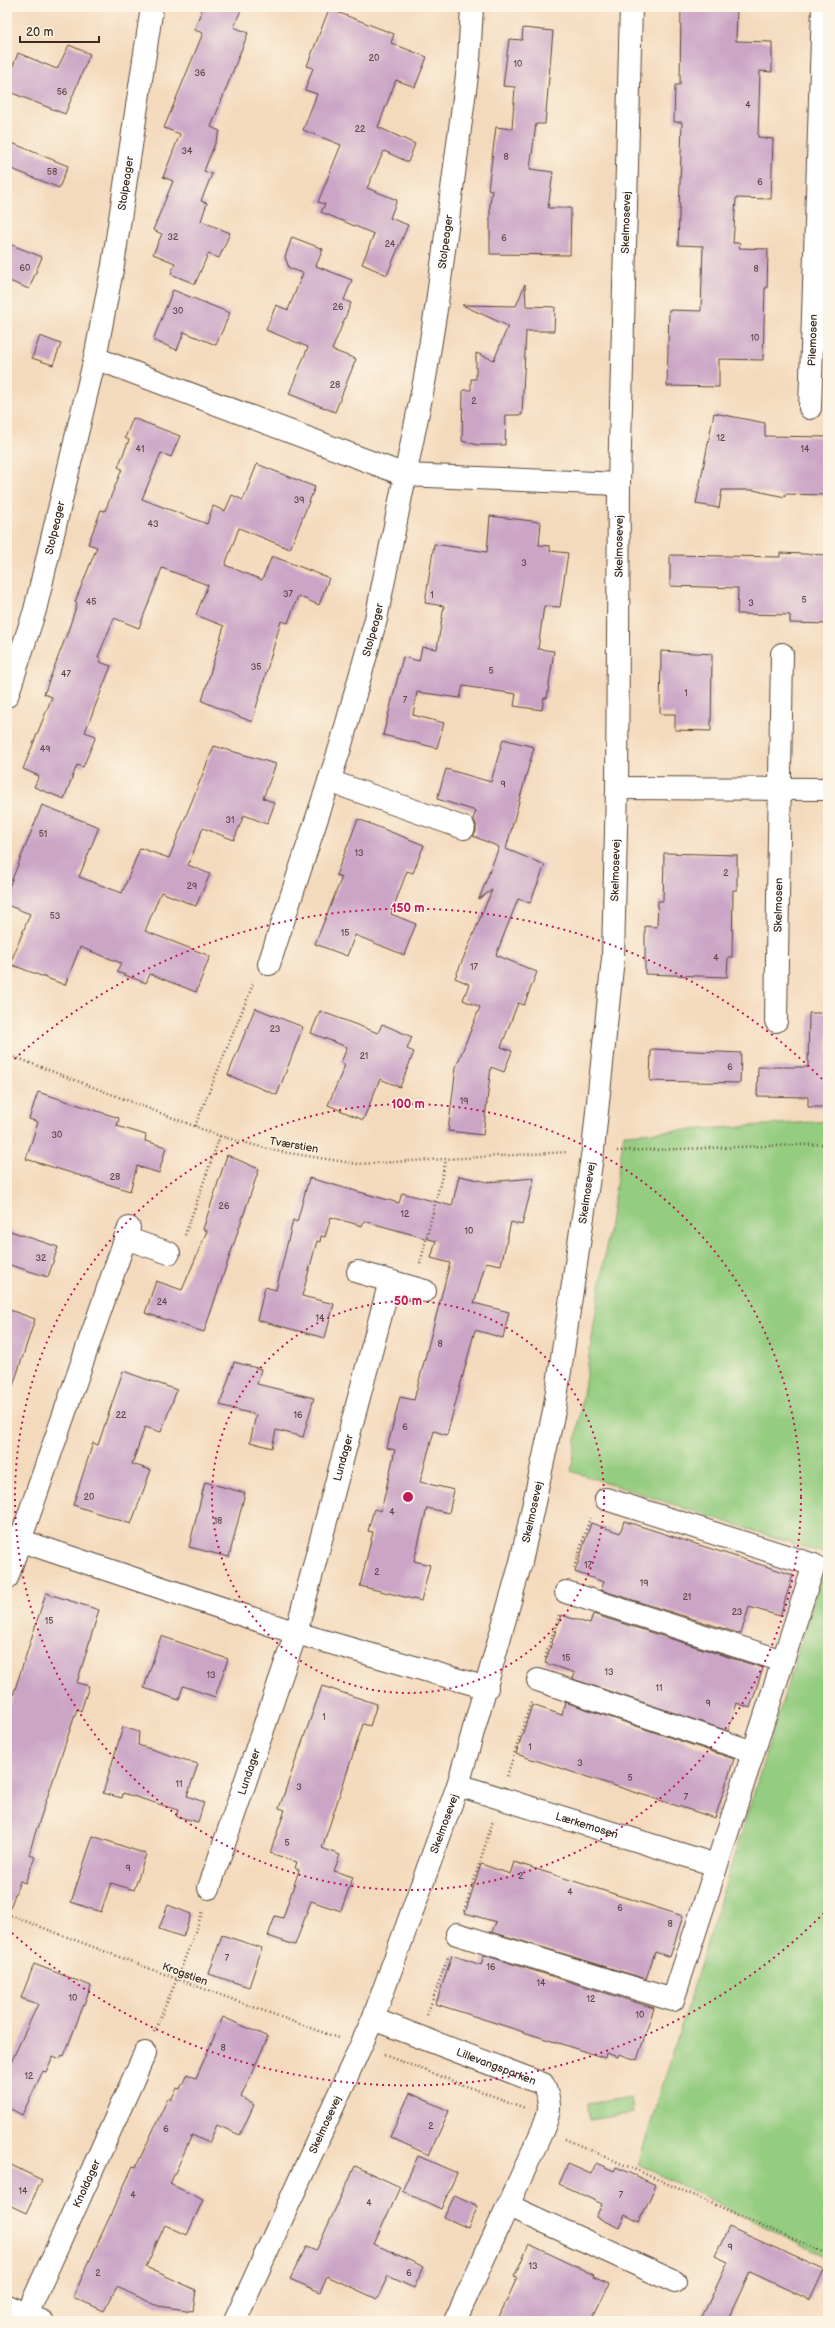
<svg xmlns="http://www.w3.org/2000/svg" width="835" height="2328" font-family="'Balsamiq Sans',sans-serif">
	<rect width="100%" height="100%" fill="#fcf5e5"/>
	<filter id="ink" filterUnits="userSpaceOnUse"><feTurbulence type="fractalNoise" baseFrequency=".025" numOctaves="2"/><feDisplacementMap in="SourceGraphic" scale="8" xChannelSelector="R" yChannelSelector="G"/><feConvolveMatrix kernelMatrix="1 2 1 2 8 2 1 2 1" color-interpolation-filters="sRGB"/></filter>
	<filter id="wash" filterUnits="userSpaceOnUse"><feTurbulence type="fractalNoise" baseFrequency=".012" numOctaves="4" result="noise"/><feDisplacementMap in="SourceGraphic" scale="16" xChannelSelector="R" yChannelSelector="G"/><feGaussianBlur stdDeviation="0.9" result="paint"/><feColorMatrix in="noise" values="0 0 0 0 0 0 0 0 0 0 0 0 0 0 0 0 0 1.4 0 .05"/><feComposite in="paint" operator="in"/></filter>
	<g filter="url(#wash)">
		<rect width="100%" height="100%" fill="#f4dabd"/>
		<g fill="#94cc80" stroke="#687b4f">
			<polygon points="828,1121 828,2258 638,2164 828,1555 571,1471 624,1134"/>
			<polygon points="631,2097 633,2113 590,2120 587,2104"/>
		</g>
		<g id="blocks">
			<g fill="#cba4c6">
				<polygon points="203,7 242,7 234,27 248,33 211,127 220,131 204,171 212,174 201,201 207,203 201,221 230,233 219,258 208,254 195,284 171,274 175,263 153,254 162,234 153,230 173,181 163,177 180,134 164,128 203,33 194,30"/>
				<polygon points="681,7 737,7 736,41 772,42 772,72 760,71 758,137 773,139 771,199 736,198 733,243 740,243 739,248 768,249 767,288 765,288 763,360 719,359 719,387 667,386 669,310 701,311 703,246 678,245 682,122 674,122 675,85 680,85"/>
				<polygon points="329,9 394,34 391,43 427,57 415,87 396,80 378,127 415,144 408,162 384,151 367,188 397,200 390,218 408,225 387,275 362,264 374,234 321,212 325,204 318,202 341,145 303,130 317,94 305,90 313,68 307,66"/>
				<polygon points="523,28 553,31 545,124 536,124 530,169 553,172 548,208 571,208 570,255 490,254 490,204 492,190 488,189 496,127 512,129 515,87 503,86 509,39 522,40"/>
				<polygon points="69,45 90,54 65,114 7,91 7,82 18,53 57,69"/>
				<polygon points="7,141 68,166 59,188 7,167"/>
				<polygon points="292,237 323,249 316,266 352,280 344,300 351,303 332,350 356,359 335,412 289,394 308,347 266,330 276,305 288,310 303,273 289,268 285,257"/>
				<polygon points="7,243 42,257 29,289 7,280"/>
				<polygon points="525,284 526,306 555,307 554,331 526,331 522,415 506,415 505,445 478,445 462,441 463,390 471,390 471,379 476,379 476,353 494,360 508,326 462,305 516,306"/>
				<polygon points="173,290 230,313 216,345 184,332 177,350 153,340"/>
				<polygon points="40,336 61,344 53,365 32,358"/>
				<polygon points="714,413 765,423 765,436 828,437 828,495 785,494 785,497 753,490 722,490 719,508 696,504"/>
				<polygon points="133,418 180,436 171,457 161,453 142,499 207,524 213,506 225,511 232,495 243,500 257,464 315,487 290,549 239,528 225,565 262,580 272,556 329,578 319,605 298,596 288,623 281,621 252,722 202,701 224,626 196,615 208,585 162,568 139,628 114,618 98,657 101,658 100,662 111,666 85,732 96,736 83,767 77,765 64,799 34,787 39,776 23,769 52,697 44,694 68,631 77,604 75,602 97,547 88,544 101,510 105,511 122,469 118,467 129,440 125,438"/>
				<polygon points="490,516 541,522 539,545 550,546 550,551 568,553 560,607 544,606 538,649 554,651 547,698 544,698 542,710 514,706 516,694 463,686 460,698 417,692 413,715 444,723 437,748 383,735 403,657 419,661 422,647 437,649 444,606 425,603 434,544 487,552"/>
				<polygon points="780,553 828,555 828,624 790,623 790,615 737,614 738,588 670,586 670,555 780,557"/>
				<polygon points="661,651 712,654 711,731 675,730 675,714 660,714"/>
				<polygon points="503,739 534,747 506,849 545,865 530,903 518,899 496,955 537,972 524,1005 518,1003 501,1047 512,1051 504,1072 491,1067 483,1135 448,1131 456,1067 480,1007 463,1000 469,984 455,978 492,890 479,899 499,847 473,836 476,832 476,825 473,819 476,811 437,799 446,769 491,782"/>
				<polygon points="214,746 276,764 263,798 275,803 267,824 244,815 234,840 203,828 188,865 210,874 196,906 161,892 145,931 210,956 196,992 150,974 146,983 117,972 121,963 80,947 65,985 10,964 30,914 7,905 7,892 42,805 99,827 79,877 122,893 140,848 169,858"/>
				<polygon points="358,819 424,845 413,873 407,871 391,914 416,924 404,955 355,935 347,956 315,944 342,877 336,875"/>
				<polygon points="664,853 737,855 737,890 733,890 732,957 728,957 727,977 645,974 645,926 657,927 658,901 663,901"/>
				<polygon points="255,1008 303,1027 277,1095 228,1075"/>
				<polygon points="320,1011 378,1033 382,1024 412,1037 407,1049 414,1052 400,1087 380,1079 363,1120 328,1105 345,1065 341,1063 347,1047 311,1033"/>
				<polygon points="809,1013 828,1013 828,1107 808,1107 808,1097 757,1096 758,1067 808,1067"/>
				<polygon points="651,1049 741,1053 740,1083 650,1081"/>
				<polygon points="38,1092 119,1118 117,1126 146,1135 145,1141 166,1147 159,1173 137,1166 130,1191 26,1159 38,1122 29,1119"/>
				<polygon points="227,1155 259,1169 204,1332 145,1313 156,1281 182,1290 207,1231 203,1229"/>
				<polygon points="459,1176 488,1182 534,1178 522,1225 511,1222 501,1265 486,1262 474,1303 509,1312 503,1338 475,1330 447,1435 434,1431 420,1482 454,1490 449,1513 427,1508 414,1561 430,1565 421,1601 360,1586 373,1532 368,1531 374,1509 381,1511 395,1450 387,1448 400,1397 414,1400 450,1263 431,1258 436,1241 364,1221 362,1226 331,1217 325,1237 321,1236 320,1242 317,1241 302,1296 334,1304 325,1338 257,1320 265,1287 276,1290 293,1220 297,1222 309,1178 399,1203 402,1193 452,1206"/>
				<polygon points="7,1230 58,1247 48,1277 7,1264"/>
				<polygon points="7,1309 35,1319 11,1392 7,1391"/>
				<polygon points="234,1362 261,1369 257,1384 314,1398 303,1437 276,1430 272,1448 250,1442 256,1415 220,1405"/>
				<polygon points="123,1371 177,1390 161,1432 145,1427 132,1464 151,1470 131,1524 73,1505 93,1443 98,1445"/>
				<polygon points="205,1482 245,1493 229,1557 189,1547"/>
				<polygon points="624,1521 793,1575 780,1616 749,1607 741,1634 601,1590 604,1582 575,1572 591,1523 620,1533"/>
				<polygon points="46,1593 99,1610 77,1683 89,1686 81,1711 77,1709 34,1837 29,1855 35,1857 25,1883 20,1881 10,1908 7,1908 7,1714"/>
				<polygon points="593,1614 763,1668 750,1708 737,1703 728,1731 573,1679 575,1673 545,1663 561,1615 590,1624"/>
				<polygon points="161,1636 228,1659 215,1697 183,1686 179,1700 144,1688"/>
				<polygon points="322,1686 377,1704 370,1726 363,1724 322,1848 340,1855 334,1871 353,1877 341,1911 311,1901 295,1945 268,1936 275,1916 283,1918 299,1870 295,1868 297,1862 270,1853 285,1810 279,1808"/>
				<polygon points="565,1702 734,1759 715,1818 516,1754 532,1705 562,1715"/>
				<polygon points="123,1727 139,1732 138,1745 198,1764 187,1796 204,1802 198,1822 176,1816 178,1810 123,1793 122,1798 103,1793"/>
				<polygon points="93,1836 146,1854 134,1890 111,1883 101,1912 71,1902"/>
				<polygon points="514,1862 683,1916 670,1957 655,1952 646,1979 492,1932 496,1922 465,1913 481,1864 510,1874"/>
				<polygon points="168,1905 191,1914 183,1937 159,1929"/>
				<polygon points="222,1935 262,1948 249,1987 209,1974"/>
				<polygon points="452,1955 481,1965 484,1955 654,2008 637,2060 619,2054 618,2057 606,2053 605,2058 436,2004"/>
				<polygon points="34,1964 91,1986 64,2056 62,2055 60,2059 53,2056 46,2072 43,2071 22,2115 7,2107 7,2071 38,2004 21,1998"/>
				<polygon points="223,2017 268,2037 241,2097 254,2105 240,2135 217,2125 209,2143 192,2135 170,2184 203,2200 187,2235 165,2225 146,2267 196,2290 193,2311 158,2306 117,2287 104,2311 73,2297 133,2166 136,2167 168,2098 171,2100 177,2088 180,2089 187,2074 196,2078"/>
				<polygon points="410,2093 449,2111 429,2155 390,2137"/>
				<polygon points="418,2156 457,2173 441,2209 402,2191"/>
				<polygon points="7,2163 42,2180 26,2213 7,2204"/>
				<polygon points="596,2163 614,2171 616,2167 656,2185 639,2222 625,2215 619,2228 596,2217 602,2204 559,2184 568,2164 591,2174"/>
				<polygon points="355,2166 400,2187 374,2244 424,2267 414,2288 388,2276 377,2299 327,2276 320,2292 290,2279 306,2247 316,2251"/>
				<polygon points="455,2195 478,2206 468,2228 444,2217"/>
				<polygon points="729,2227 824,2270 810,2300 750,2272 727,2321 700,2321 728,2262 715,2256"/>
				<polygon points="529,2244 594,2275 593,2277 609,2284 591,2321 497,2321 517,2278 514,2277"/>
			</g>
		</g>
	</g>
	<g filter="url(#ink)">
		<use href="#blocks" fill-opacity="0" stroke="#574436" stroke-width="1"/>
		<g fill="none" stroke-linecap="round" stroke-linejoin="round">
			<defs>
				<g id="minor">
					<polyline points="95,358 405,475 619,484"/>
					<path id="s1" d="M810 408 823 7"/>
					<path id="s2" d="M7 696 35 610 95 358 113 265 152 7"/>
					<polyline points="329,781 464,828"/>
					<polyline points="617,788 828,789"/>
					<path id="s3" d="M269 964 340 748 376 619 425 378 437 303 469 60 472 7"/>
					<path id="s4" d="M776 1021 782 654"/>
					<polyline points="125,1238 169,1253"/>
					<polyline points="358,1272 425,1291"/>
					<polyline points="7,1536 296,1633 487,1688"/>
					<polyline points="7,1578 129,1228"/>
					<polyline points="566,1592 783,1661"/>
					<polyline points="538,1680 753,1752"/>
					<path id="s5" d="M458 1785 716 1865"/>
					<path id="s6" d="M209 1888 296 1633 390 1281"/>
					<polyline points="457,1934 673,2000 814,1565 606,1499"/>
					<path id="s7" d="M373 2019 543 2084C551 2102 551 2111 543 2129L455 2321"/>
					<polyline points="509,2206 675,2282"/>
					<polyline points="7,2306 42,2321"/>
					<path id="s8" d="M24 2321 145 2053"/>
					<path id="s9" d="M235 2321 373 2019 458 1785 521 1562 554 1411 593 1150 613 958 617 788 619 484 631 7"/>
				</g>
			</defs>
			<use href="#minor" stroke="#574436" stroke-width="24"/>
			<g stroke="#574436" stroke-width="2.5" stroke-dasharray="1 3" stroke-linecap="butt">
				<polyline points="7,1054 220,1136 276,1151 358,1164 568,1152"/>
				<polyline points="195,1126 254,982"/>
				<polyline points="617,1151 828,1144"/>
				<polyline points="185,1235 220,1136"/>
				<polyline points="420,1264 446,1160"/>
				<polyline points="574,1568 590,1518"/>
				<polyline points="545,1658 559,1615"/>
				<polyline points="507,1776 531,1702"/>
				<polyline points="464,1911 493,1821"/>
				<polyline points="7,1914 177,1979 338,2038"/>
				<polyline points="427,2015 448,1957"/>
				<polyline points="154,2032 177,1979 203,1911"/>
				<polyline points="384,2055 525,2108"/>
				<polyline points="565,2139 828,2254"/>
			</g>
			<use href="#minor" stroke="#fff" stroke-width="22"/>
		</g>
	</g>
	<g fill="none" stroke="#c2185b" stroke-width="2" stroke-dasharray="2 4">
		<circle cx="408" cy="1497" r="196"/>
		<circle cx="408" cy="1497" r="393"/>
		<path d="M824 1913A589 589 0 0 1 10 1931M10 1063A589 589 0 0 1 824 1081"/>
	</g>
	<g text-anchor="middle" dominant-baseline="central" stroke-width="3" stroke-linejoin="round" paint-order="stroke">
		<g font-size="9" fill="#5f4848">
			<text x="374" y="58">20</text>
			<text x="518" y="64">10</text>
			<text x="200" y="73">36</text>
			<text x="62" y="92">56</text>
			<text x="748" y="105">4</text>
			<text x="360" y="129">22</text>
			<text x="187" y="151">34</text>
			<text x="506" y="157">8</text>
			<text x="52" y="172">58</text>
			<text x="760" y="182">6</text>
			<text x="173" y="237">32</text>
			<text x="504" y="238">6</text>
			<text x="390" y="244">24</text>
			<text x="25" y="268">60</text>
			<text x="756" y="269">8</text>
			<text x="338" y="307">26</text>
			<text x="178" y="311">30</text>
			<text x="755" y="338">10</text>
			<text x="335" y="385">28</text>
			<text x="474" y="401">2</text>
			<text x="721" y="438">12</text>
			<text x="140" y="449">41</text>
			<text x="805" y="449">14</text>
			<text x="299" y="500">39</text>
			<text x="153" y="524">43</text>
			<text x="524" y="563">3</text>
			<text x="288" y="594">37</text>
			<text x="432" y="595">1</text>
			<text x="804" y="600">5</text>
			<text x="91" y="602">45</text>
			<text x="751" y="603">3</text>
			<text x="256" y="667">35</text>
			<text x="491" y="671">5</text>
			<text x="66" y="674">47</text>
			<text x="686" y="693">1</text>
			<text x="405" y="700">7</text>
			<text x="45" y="749">49</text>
			<text x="503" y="784">9</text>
			<text x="230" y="820">31</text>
			<text x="43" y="834">51</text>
			<text x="359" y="853">13</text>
			<text x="726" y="873">2</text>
			<text x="192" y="886">29</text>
			<text x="55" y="916">53</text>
			<text x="345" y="933">15</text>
			<text x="716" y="958">4</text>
			<text x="474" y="967">17</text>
			<text x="275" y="1029">23</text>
			<text x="364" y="1056">21</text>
			<text x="730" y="1067">6</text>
			<text x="464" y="1101">19</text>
			<text x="57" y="1135">30</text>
			<text x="115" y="1177">28</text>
			<text x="224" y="1206">26</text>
			<text x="405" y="1214">12</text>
			<text x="469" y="1231">10</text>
			<text x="41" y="1258">32</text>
			<text x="162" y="1302">24</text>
			<text x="320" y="1318">14</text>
			<text x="440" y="1344">8</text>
			<text x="121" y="1415">22</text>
			<text x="298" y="1415">16</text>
			<text x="405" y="1427">6</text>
			<text x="89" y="1497">20</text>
			<text x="392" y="1512">4</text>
			<text x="218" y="1521">18</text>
			<text x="588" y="1565">17</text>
			<text x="377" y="1572">2</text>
			<text x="644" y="1583">19</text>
			<text x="687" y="1597">21</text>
			<text x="737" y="1612">23</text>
			<text x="49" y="1621">15</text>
			<text x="566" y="1658">15</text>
			<text x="609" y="1672">13</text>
			<text x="211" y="1675">13</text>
			<text x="659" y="1688">11</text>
			<text x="708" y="1703">9</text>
			<text x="324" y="1717">1</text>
			<text x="530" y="1747">1</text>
			<text x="580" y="1763">3</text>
			<text x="630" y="1778">5</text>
			<text x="179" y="1784">11</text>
			<text x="299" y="1787">3</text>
			<text x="686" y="1797">7</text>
			<text x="287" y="1843">5</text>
			<text x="128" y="1868">9</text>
			<text x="521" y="1876">2</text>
			<text x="570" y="1892">4</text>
			<text x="620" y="1908">6</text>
			<text x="670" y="1924">8</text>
			<text x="227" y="1958">7</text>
			<text x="491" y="1967">16</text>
			<text x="541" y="1983">14</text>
			<text x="73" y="1998">10</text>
			<text x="591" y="1999">12</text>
			<text x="640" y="2015">10</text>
			<text x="223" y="2048">8</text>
			<text x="29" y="2076">12</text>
			<text x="431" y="2126">2</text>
			<text x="166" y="2129">6</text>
			<text x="23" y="2191">14</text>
			<text x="133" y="2195">4</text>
			<text x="621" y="2195">7</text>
			<text x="369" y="2203">4</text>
			<text x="730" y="2247">9</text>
			<text x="533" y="2266">13</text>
			<text x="98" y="2273">2</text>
			<text x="409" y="2273">6</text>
		</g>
		<g font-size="11" fill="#3b2a1e" stroke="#fcf5e5">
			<text stroke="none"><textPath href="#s2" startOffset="527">Stolpeager</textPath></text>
			<text stroke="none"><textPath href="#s9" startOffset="2160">Skelmosevej</textPath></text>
			<text stroke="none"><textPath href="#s3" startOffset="745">Stolpeager</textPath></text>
			<text stroke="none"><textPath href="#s1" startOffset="68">Pilemosen</textPath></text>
			<text stroke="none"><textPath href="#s2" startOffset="175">Stolpeager</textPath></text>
			<text stroke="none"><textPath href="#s9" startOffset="1836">Skelmosevej</textPath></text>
			<text stroke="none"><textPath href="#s3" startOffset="350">Stolpeager</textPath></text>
			<text stroke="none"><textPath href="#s9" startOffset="1512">Skelmosevej</textPath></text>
			<text stroke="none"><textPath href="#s4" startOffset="116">Skelmosen</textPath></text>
			<text transform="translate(294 1145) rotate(10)">Tværstien</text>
			<text stroke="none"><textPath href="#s9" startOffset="1188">Skelmosevej</textPath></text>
			<text stroke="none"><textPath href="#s6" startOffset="451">Lundager</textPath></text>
			<text stroke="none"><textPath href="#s9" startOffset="864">Skelmosevej</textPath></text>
			<text stroke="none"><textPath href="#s6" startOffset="123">Lundager</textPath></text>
			<text stroke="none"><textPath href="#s9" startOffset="540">Skelmosevej</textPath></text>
			<text stroke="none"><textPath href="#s5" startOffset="135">Lærkemosen</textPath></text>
			<text transform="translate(185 1974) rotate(20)">Krogstien</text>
			<text stroke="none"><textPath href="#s7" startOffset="132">Lillevangsparken</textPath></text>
			<text stroke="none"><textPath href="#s9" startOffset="216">Skelmosevej</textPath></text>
			<text stroke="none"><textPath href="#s8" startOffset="151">Knoldager</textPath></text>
		</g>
	</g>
	<circle cx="408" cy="1497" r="6" fill="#c2185b" stroke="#fcf5e5" stroke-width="2"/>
	<g font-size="12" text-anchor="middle" font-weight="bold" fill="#c2185b" stroke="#fcf5e5" stroke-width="3" stroke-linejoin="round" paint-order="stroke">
		<text x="408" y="912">150 m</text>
		<text x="408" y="1108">100 m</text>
		<text x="408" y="1305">50 m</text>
	</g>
	<rect width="835" height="2328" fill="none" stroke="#fcf5e5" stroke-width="24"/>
	<path d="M20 36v6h79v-6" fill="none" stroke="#3b2a1e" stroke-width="2"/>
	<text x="26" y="36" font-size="12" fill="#3b2a1e" stroke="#fcf5e5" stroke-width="3" paint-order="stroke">20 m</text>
</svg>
